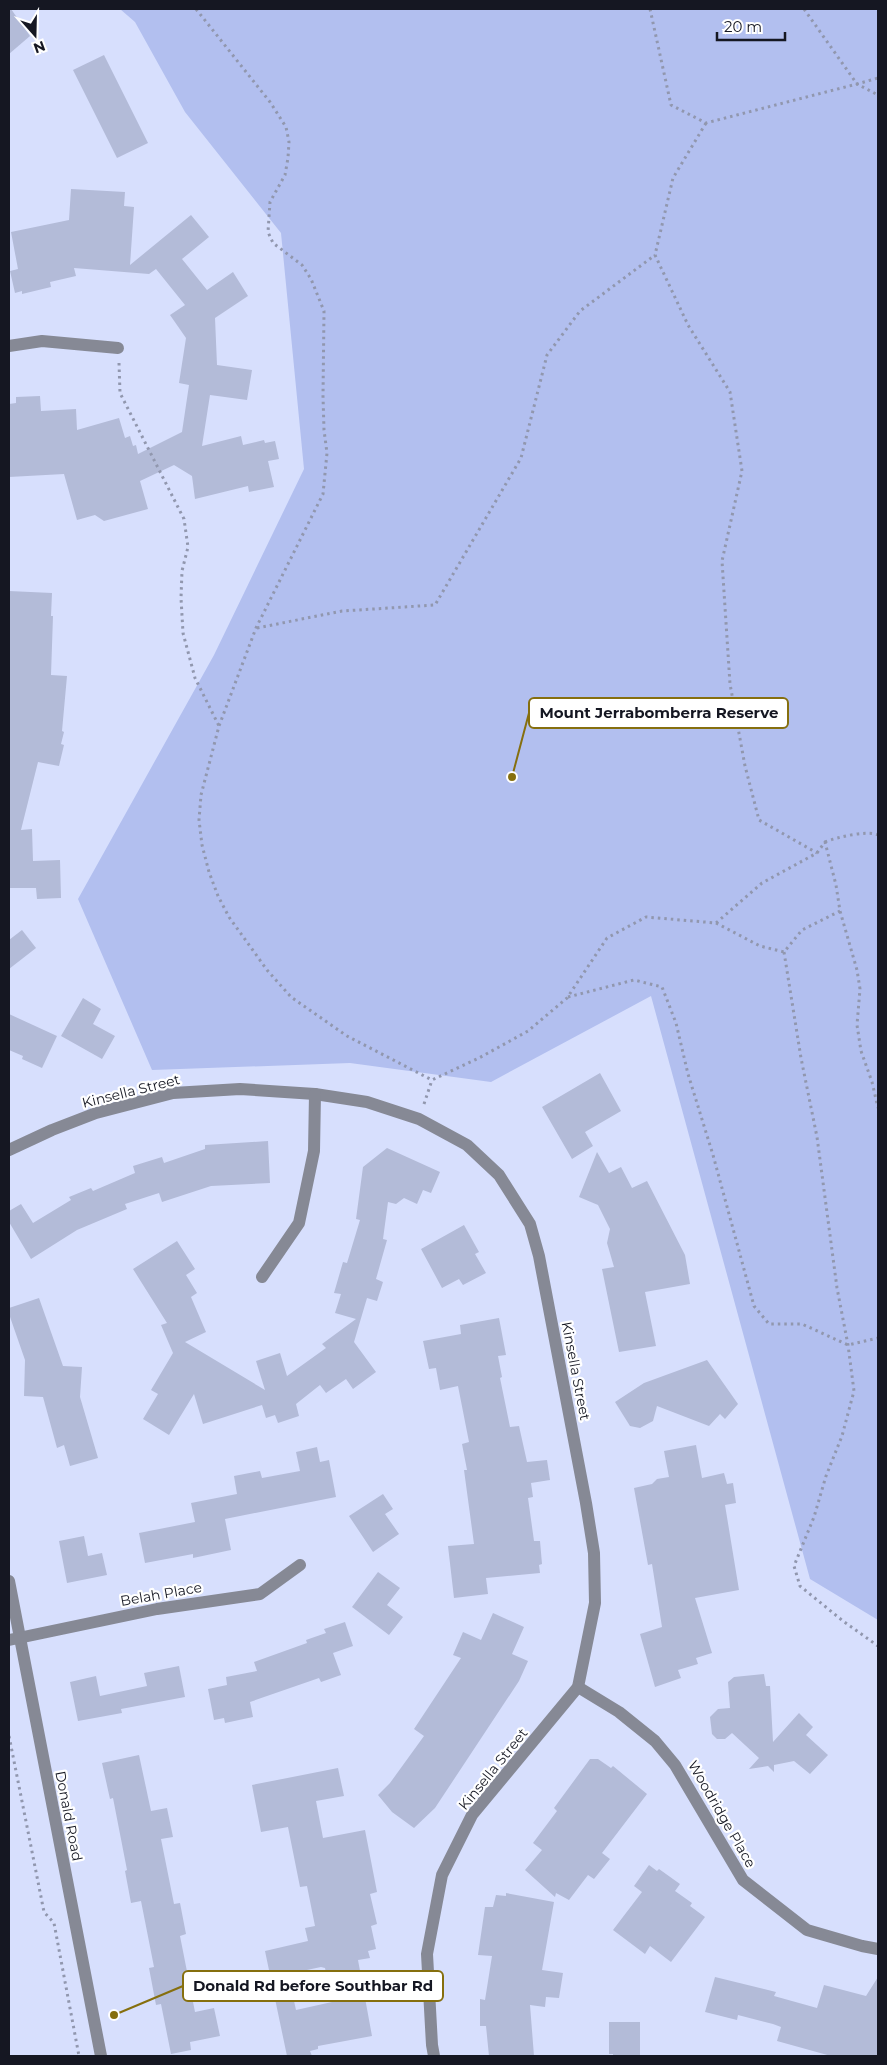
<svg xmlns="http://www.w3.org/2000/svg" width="887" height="2065" font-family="Montserrat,sans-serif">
	<rect width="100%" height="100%" fill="#d7dffd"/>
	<polygon fill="#b2bfef" points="120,9 878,9 878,1620 810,1579 651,996 491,1082 350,1063 152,1070 78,899 214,655 304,469 281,233 185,112 135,22"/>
	<g fill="#b3bbd8" fill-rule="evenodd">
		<polygon points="9,9 11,9 30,36 9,54"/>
		<polygon points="104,55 148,143 117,158 73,70"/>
		<polygon points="71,189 125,192 124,206 134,207 130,265 191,215 209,237 182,259 207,290 233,272 248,296 215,318 217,365 252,370 247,400 210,395 202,446 241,436 243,445 264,440 265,443 275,441 279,459 268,461 274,487 249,492 248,486 195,499 192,476 174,465 140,481 148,509 104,521 95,515 77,520 64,474 9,477 9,404 16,403 16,397 40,396 41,411 76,409 77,430 119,418 125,438 130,436 133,446 136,445 138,454 182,432 189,385 179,383 186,338 170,315 185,305 156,269 149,274 74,268 76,276 50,282 51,287 22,294 22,291 15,293 10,271 18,269 11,232 69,220"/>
		<polygon points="9,591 52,593 51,616 53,616 51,675 67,676 62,731 64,732 61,744 64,745 59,766 38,762 21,830 32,829 33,861 60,860 61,898 37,899 36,888 9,888"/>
		<polygon points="22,930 36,948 9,969 9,940"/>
		<polygon points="83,998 101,1009 93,1024 115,1036 102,1059 61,1036"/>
		<polygon points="9,1014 57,1036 42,1068 22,1059 23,1056 9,1050"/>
		<polygon points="600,1073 621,1111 585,1132 593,1146 572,1159 542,1107"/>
		<polygon points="268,1141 270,1183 211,1186 162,1202 159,1193 125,1204 127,1209 77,1230 31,1259 9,1222 9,1211 21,1204 33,1223 71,1200 69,1197 91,1188 93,1191 135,1173 133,1166 162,1157 164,1163 205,1149 205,1145"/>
		<polygon points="387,1148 440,1172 431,1193 423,1190 417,1204 404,1198 396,1204 388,1202 383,1239 387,1240 376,1279 383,1282 377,1301 367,1298 354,1342 376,1372 353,1389 346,1379 326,1393 320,1385 296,1404 299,1416 278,1423 275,1415 266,1418 262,1405 203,1424 194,1394 169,1435 143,1419 158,1394 151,1390 173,1353 161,1325 167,1323 133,1269 177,1241 195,1269 186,1275 197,1293 191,1297 206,1332 185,1342 265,1390 256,1361 280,1353 287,1376 326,1348 322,1344 356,1319 335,1313 341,1294 334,1293 343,1262 347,1263 360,1220 356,1219 363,1167"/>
		<polygon points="597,1152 609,1173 621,1167 632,1188 647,1181 685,1255 690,1284 645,1292 656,1346 619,1352 602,1269 614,1267 607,1243 610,1229 598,1205 579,1197"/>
		<polygon points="464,1225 479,1252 475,1254 486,1273 463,1285 459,1279 442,1288 421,1249"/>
		<polygon points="39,1298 63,1366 82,1367 80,1397 98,1458 70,1466 64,1445 57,1448 43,1397 24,1396 25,1360 9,1314 9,1308"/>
		<polygon points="499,1318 506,1355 498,1356 502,1377 500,1378 510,1427 519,1426 527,1462 547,1460 550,1480 531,1483 533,1497 528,1498 534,1541 540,1541 542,1564 539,1565 540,1573 486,1578 488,1594 454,1598 448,1546 474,1544 464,1470 467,1470 462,1444 469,1442 458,1386 440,1390 436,1368 429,1369 423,1341 461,1334 460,1325"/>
		<polygon points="707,1360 738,1404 725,1419 720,1414 709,1426 657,1406 653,1421 640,1428 630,1426 615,1402 644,1383"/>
		<polygon points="696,1445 702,1478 724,1473 727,1484 733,1483 736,1503 725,1505 739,1590 695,1598 712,1653 696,1658 698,1664 678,1670 681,1678 655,1687 640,1634 662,1627 652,1564 648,1565 634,1488 652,1484 657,1479 669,1477 664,1451"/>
		<polygon points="317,1447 320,1462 329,1460 336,1497 225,1519 231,1550 193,1558 193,1554 145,1563 139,1533 195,1522 191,1503 237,1494 234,1476 260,1471 262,1478 300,1471 296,1452"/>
		<polygon points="383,1494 393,1509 385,1514 399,1534 373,1552 349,1516"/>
		<polygon points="84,1536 88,1556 102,1553 107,1575 67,1583 59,1541"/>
		<polygon points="378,1572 400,1588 387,1605 403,1617 389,1635 352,1607"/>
		<polygon points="493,1613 524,1627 512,1654 528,1661 519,1681 435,1808 414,1828 392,1812 378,1795 390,1783 424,1736 414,1729 461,1658 453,1655 463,1632 481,1640"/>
		<polygon points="345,1622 353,1646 333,1653 341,1675 321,1682 319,1678 250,1702 253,1717 225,1723 224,1718 214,1720 208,1689 227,1685 226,1677 257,1671 254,1662 307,1643 306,1640 326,1633 324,1629"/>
		<polygon points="179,1666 185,1697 121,1709 122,1713 78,1721 70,1682 96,1676 100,1696 147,1686 144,1673"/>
		<polygon points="764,1674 766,1686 770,1686 773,1742 799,1713 813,1727 806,1735 828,1755 810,1774 794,1761 774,1765 774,1772 768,1766 749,1769 759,1758 732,1733 725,1739 717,1739 712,1734 710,1717 718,1709 730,1708 728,1682 734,1677"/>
		<polygon points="139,1755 151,1811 167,1808 173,1837 161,1839 174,1904 180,1903 186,1934 180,1936 195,2012 214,2008 220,2036 190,2042 191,2050 171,2054 161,2004 156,2005 149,1968 154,1967 141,1901 131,1903 125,1871 127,1870 113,1798 110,1799 102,1763"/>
		<polygon points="590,1759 598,1759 611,1768 613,1766 647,1794 602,1853 610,1859 594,1879 588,1875 569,1900 556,1893 555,1897 525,1870 542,1850 533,1843 557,1811 554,1808"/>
		<path d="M338 1768 344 1796 316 1801 323 1838 365 1830 377 1892 370 1894 377 1924 371 1926 376 1949 368 1951 370 1958 358 1960 372 2036 318 2046V2049L310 2051 312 2056H287L265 1951 308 1941 305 1928 315 1926 307 1886 300 1887 288 1827 261 1832 252 1785ZM321 1967 325 1968 332 2002 296 2010 288 1974Z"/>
		<polygon points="649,1865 657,1871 659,1869 680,1884 675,1891 692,1903 690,1906 705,1917 671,1962 650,1946 645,1954 613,1930 642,1892 634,1886"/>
		<polygon points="506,1893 554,1902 542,1970 563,1973 559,1998 546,1997 545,2007 530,2005 534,2056 489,2056 486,2026 480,2026 480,1999 485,2000 492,1956 478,1955 485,1907 493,1907 496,1895 506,1896"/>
		<polygon points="715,1977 776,1992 774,1996 817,2008 824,1985 866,1996 878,1977 878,2056 831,2056 777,2041 781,2027 773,2024 738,2015 737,2020 705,2012"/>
		<polygon points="609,2022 640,2022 640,2056 613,2056 613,2054 609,2054"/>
	</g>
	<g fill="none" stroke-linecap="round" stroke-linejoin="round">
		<g stroke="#9197ae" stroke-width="3" stroke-dasharray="2.5 4" stroke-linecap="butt">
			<polyline points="196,9 270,102 286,127 289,142 288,158 285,175 270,202 268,232 273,243 302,265 311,279 324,311 323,396 324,430 327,453 323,494 256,628 219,726 201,795 199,820 202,845 209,872 218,896 229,917 267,970 291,997 347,1036 432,1080 479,1058 528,1031 567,998 607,938 646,917 716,923 762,883 817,853 825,842 836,885 840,911 857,970 860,989 857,1025 861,1051 872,1082 878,1108"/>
			<polyline points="650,9 671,105 706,123 857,84 878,95"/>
			<polyline points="804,9 857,84 878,78"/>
			<polyline points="706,123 673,178 655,255 688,325 730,392 742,471 722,561 730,684 745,766 759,820 817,853"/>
			<polyline points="119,363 120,393 184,519 188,547 182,571 181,598 183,633 195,678 219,726"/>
			<polyline points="257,628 342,611 435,605 521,458 547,355 580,311 655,255"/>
			<path d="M825 842C837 837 868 830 878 835"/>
			<polyline points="716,923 760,946 784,952 802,930 840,911"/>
			<polyline points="784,952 801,1058 817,1137 837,1288 848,1345 854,1391 842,1436 826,1476 814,1517 794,1566 800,1586 843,1621 878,1646"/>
			<polyline points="568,997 634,980 662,987 676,1023 688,1074 713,1155 754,1306 769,1324 802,1324 848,1345 878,1338"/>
			<polyline points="424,1104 432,1080"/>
			<polyline points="9,1736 44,1912 54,1923 79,2056"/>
		</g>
		<g stroke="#868995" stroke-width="12">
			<polyline points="9,346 42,341 118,348"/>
			<polyline points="9,1150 52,1130 96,1113 173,1093 240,1089 315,1094 367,1102 419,1119 467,1145 499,1175 530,1224 539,1256 586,1503 594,1553 595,1603 578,1687 472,1815 442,1875 427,1954 432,2045 434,2056"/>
			<polyline points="262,1277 299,1223 314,1151 315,1094"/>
			<polyline points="9,1581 101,2056"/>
			<polyline points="9,1640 157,1609 260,1594 300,1565"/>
			<polyline points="578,1687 619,1712 655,1741 675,1765 743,1880 807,1930 862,1946 878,1949"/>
		</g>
	</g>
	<g text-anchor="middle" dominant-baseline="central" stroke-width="4.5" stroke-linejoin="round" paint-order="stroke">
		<g font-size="14" fill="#151722" stroke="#fff">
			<text transform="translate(131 1091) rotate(-14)">Kinsella Street</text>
			<text transform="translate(576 1371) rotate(79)">Kinsella Street</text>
			<text transform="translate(161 1594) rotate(-10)">Belah Place</text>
			<text transform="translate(493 1769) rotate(-51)">Kinsella Street</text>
			<text transform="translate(722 1814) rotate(60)">Woodridge Place</text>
			<text transform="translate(69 1816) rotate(79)">Donald Road</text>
		</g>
	</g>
	<path fill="none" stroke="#866f0e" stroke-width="2" d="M512 777L529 713M114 2015L183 1986"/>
	<g fill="#866f0e" stroke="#fff" stroke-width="2">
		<circle cx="512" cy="777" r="5"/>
		<circle cx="114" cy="2015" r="5"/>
	</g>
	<g fill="#fff" stroke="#866f0e" stroke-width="2">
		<rect x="529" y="698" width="259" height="30" rx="5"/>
		<rect x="183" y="1971" width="260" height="30" rx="5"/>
	</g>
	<g font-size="15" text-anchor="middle" font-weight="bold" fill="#151722">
		<text x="659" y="718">Mount Jerrabomberra Reserve</text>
		<text x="313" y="1991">Donald Rd before Southbar Rd</text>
	</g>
	<rect width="887" height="2065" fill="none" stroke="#151722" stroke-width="20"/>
	<g transform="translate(35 35) rotate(160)" stroke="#ffffff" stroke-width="4" paint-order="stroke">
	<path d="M0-4L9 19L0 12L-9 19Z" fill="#151722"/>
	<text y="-8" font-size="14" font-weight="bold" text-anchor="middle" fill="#151722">N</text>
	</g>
	<path d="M717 32v8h68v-8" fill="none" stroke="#151722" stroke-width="2.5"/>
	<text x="724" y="32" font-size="15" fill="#151722" stroke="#ffffff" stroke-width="4" paint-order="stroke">20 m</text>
</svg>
